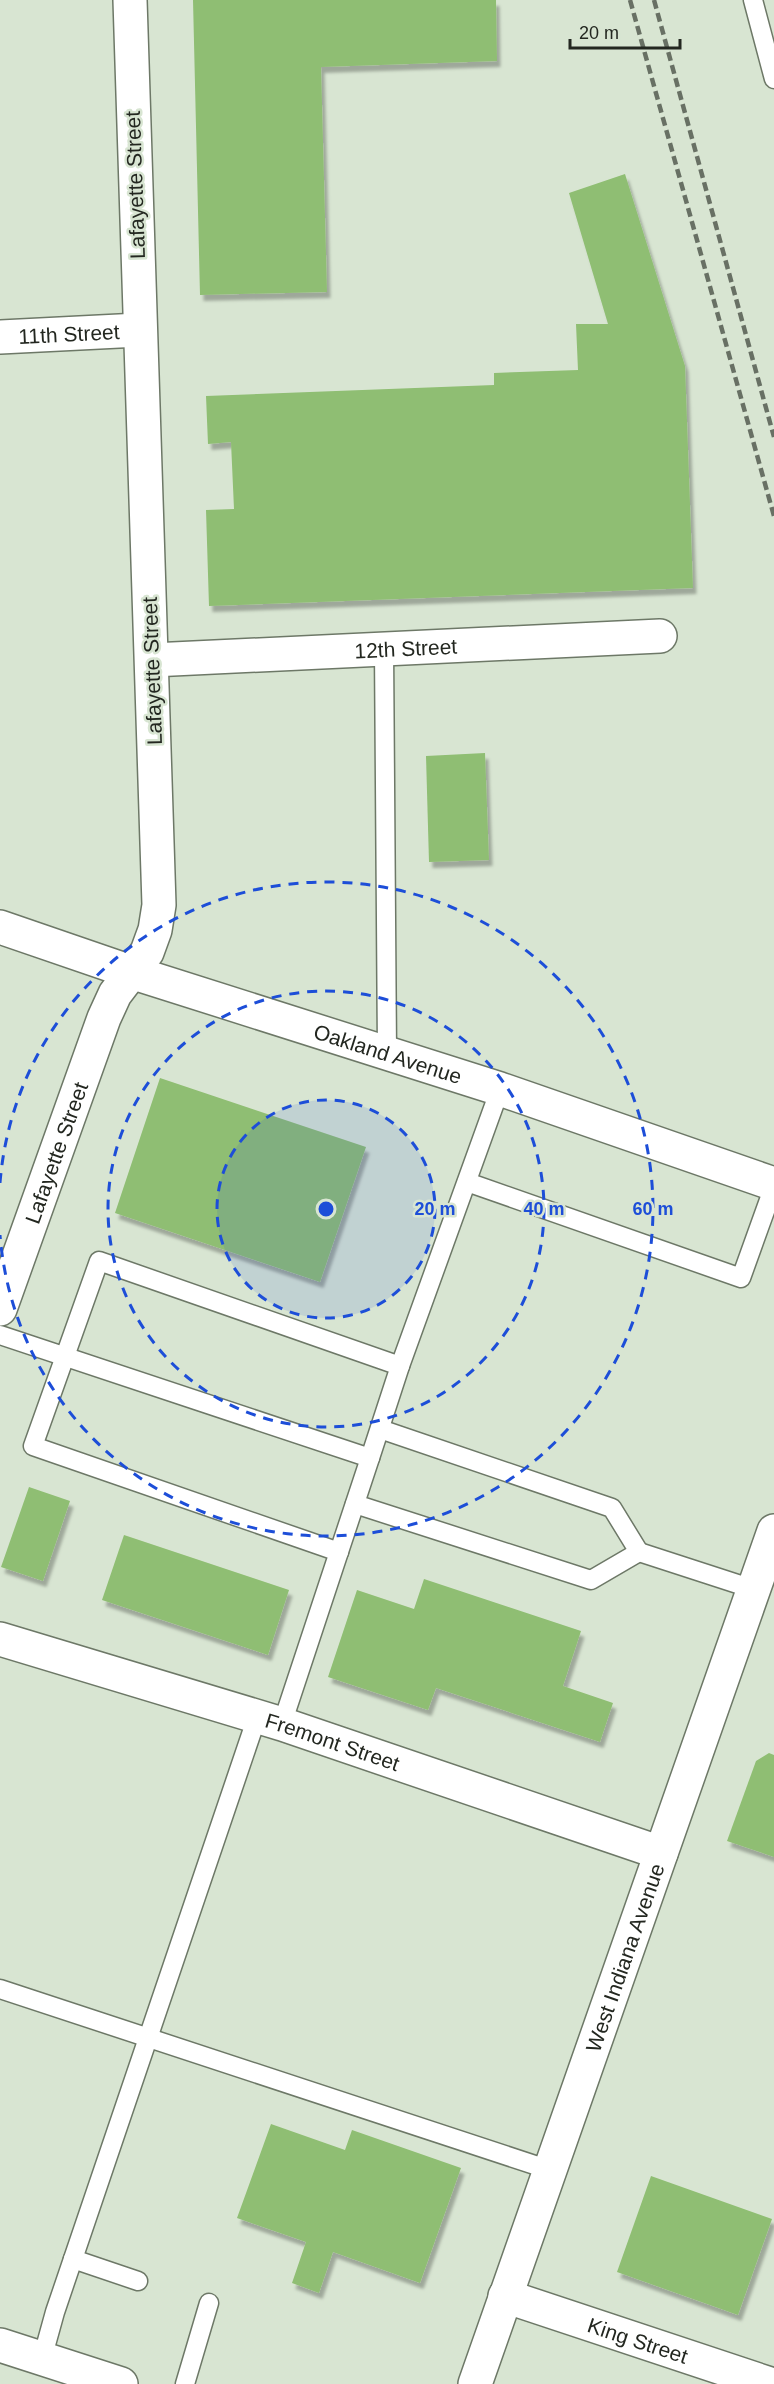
<svg xmlns="http://www.w3.org/2000/svg" width="774" height="2384" font-family="Arial,sans-serif">
	<defs>
		<filter id="shadow"><feDropShadow dx="3.5" dy="6" stdDeviation="1.5" flood-color="#0004"/></filter>
	</defs>
	<rect width="100%" height="100%" fill="#d8e5d2"/>
	<g fill="#8fbe73" filter="url(#shadow)">
		<polygon points="193,0 496,0 497,61 321,67 327,292 200,295"/>
		<polygon points="625,174 685,366 693,588 209,606 206,510 234,509 231,442 208,444 206,396 494,385 494,373 578,370 576,324 608,324 569,193"/>
		<polygon points="485,753 489,860 429,862 426,756"/>
		<polygon points="160,1078 366,1147 320,1282 115,1213"/>
		<polygon points="29,1487 70,1501 43,1581 1,1567"/>
		<polygon points="124,1535 289,1590 268,1655 102,1600"/>
		<polygon points="424,1579 581,1631 563,1686 613,1703 600,1742 436,1688 428,1710 328,1677 357,1590 414,1609"/>
		<polygon points="769,1753 774,1755 774,1857 727,1841 756,1761"/>
		<polygon points="271,2124 345,2150 352,2130 461,2168 420,2283 333,2252 319,2293 292,2283 306,2242 237,2218"/>
		<polygon points="651,2176 772,2219 738,2315 617,2272"/>
	</g>
	<g fill="none" stroke-linecap="round" stroke-linejoin="round">
		<defs>
			<g id="service">
				<polyline points="753,0 774,79"/>
				<polyline points="384,649 387,1053"/>
				<polyline points="467,1182 741,1278 774,1186"/>
				<polyline points="0,1335 370,1458 400,1366 500,1089"/>
				<polyline points="355,1504 591,1580 639,1552 612,1508 380,1429"/>
				<polyline points="339,1552 33,1446 99,1261 400,1366"/>
				<polyline points="639,1552 753,1589"/>
				<polyline points="282,1724 370,1458"/>
				<polyline points="0,1989 550,2170"/>
				<polyline points="73,2259 138,2281"/>
				<polyline points="42,2359 55,2312 257,1717"/>
				<polyline points="185,2384 209,2303"/>
			</g>
			<g id="minor">
				<path id="s1" d="M0 337 139 330"/>
				<path id="s2" d="M152 660 660 636"/>
				<path id="s3" d="M0 1309 104 1018 115 994 147 952 155 930 159 905 130 0"/>
				<path id="s4" d="M0 1639 282 1724 661 1853"/>
				<path id="s5" d="M505 2296 770 2384"/>
				<polyline points="0,2345 121,2384"/>
			</g>
			<g id="tertiary">
				<path id="s6" d="M0 927 131 972 500 1089 774 1184"/>
				<path id="s7" d="M475 2384 774 1531"/>
			</g>
		</defs>
		<use href="#service" stroke="#6d7867" stroke-width="21"/>
		<use href="#minor" stroke="#6d7867" stroke-width="36"/>
		<use href="#tertiary" stroke="#6d7867" stroke-width="36"/>
		<use href="#service" stroke="#fff" stroke-width="18"/>
		<use href="#minor" stroke="#fff" stroke-width="33"/>
		<use href="#tertiary" stroke="#fff" stroke-width="33"/>
		<g stroke="#687064" stroke-width="4.5" stroke-dasharray="9 4.5" stroke-linecap="butt">
			<polyline points="630,0 774,516"/>
			<polyline points="654,0 774,437"/>
		</g>
	</g>
	<circle cx="326" cy="1209" r="109" fill="#1d4ed8" fill-opacity=".12"/>
	<g fill="none" stroke="#1d4ed8" stroke-width="3" stroke-dasharray="10 8">
		<circle cx="326" cy="1209" r="109"/>
		<circle cx="326" cy="1209" r="218"/>
		<path d="M0 1183A327 327 0 1 1 0 1235"/>
	</g>
	<g text-anchor="middle" dominant-baseline="central" stroke-width="5" stroke-linejoin="round" paint-order="stroke">
		<g font-size="21" fill="#232720" stroke="#d8e5d2">
			<text transform="translate(135 185) rotate(-92)">Lafayette Street</text>
			<text stroke="none"><textPath href="#s1" startOffset="69">11th Street</textPath></text>
			<text stroke="none"><textPath href="#s2" startOffset="254">12th Street</textPath></text>
			<text transform="translate(152 671) rotate(-92)">Lafayette Street</text>
			<text stroke="none"><textPath href="#s6" startOffset="408">Oakland Avenue</textPath></text>
			<text stroke="none"><textPath href="#s3" startOffset="166">Lafayette Street</textPath></text>
			<text stroke="none"><textPath href="#s4" startOffset="348">Fremont Street</textPath></text>
			<text stroke="none"><textPath href="#s7" startOffset="452">West Indiana Avenue</textPath></text>
			<text stroke="none"><textPath href="#s5" startOffset="140">King Street</textPath></text>
		</g>
	</g>
	<circle cx="326" cy="1209" r="9" fill="#1d4ed8" stroke="#d8e5d2" stroke-width="3"/>
	<g font-size="18" text-anchor="middle" font-weight="bold" fill="#1d4ed8" stroke="#d8e5d2" stroke-width="5" stroke-linejoin="round" paint-order="stroke">
		<text x="435" y="1215">20 m</text>
		<text x="544" y="1215">40 m</text>
		<text x="653" y="1215">60 m</text>
	</g>
	<path d="M570 39v9h110v-9" fill="none" stroke="#232720" stroke-width="3"/>
	<text x="579" y="39" font-size="18" fill="#232720" stroke="#d8e5d2" stroke-width="4.5" paint-order="stroke">20 m</text>
</svg>
